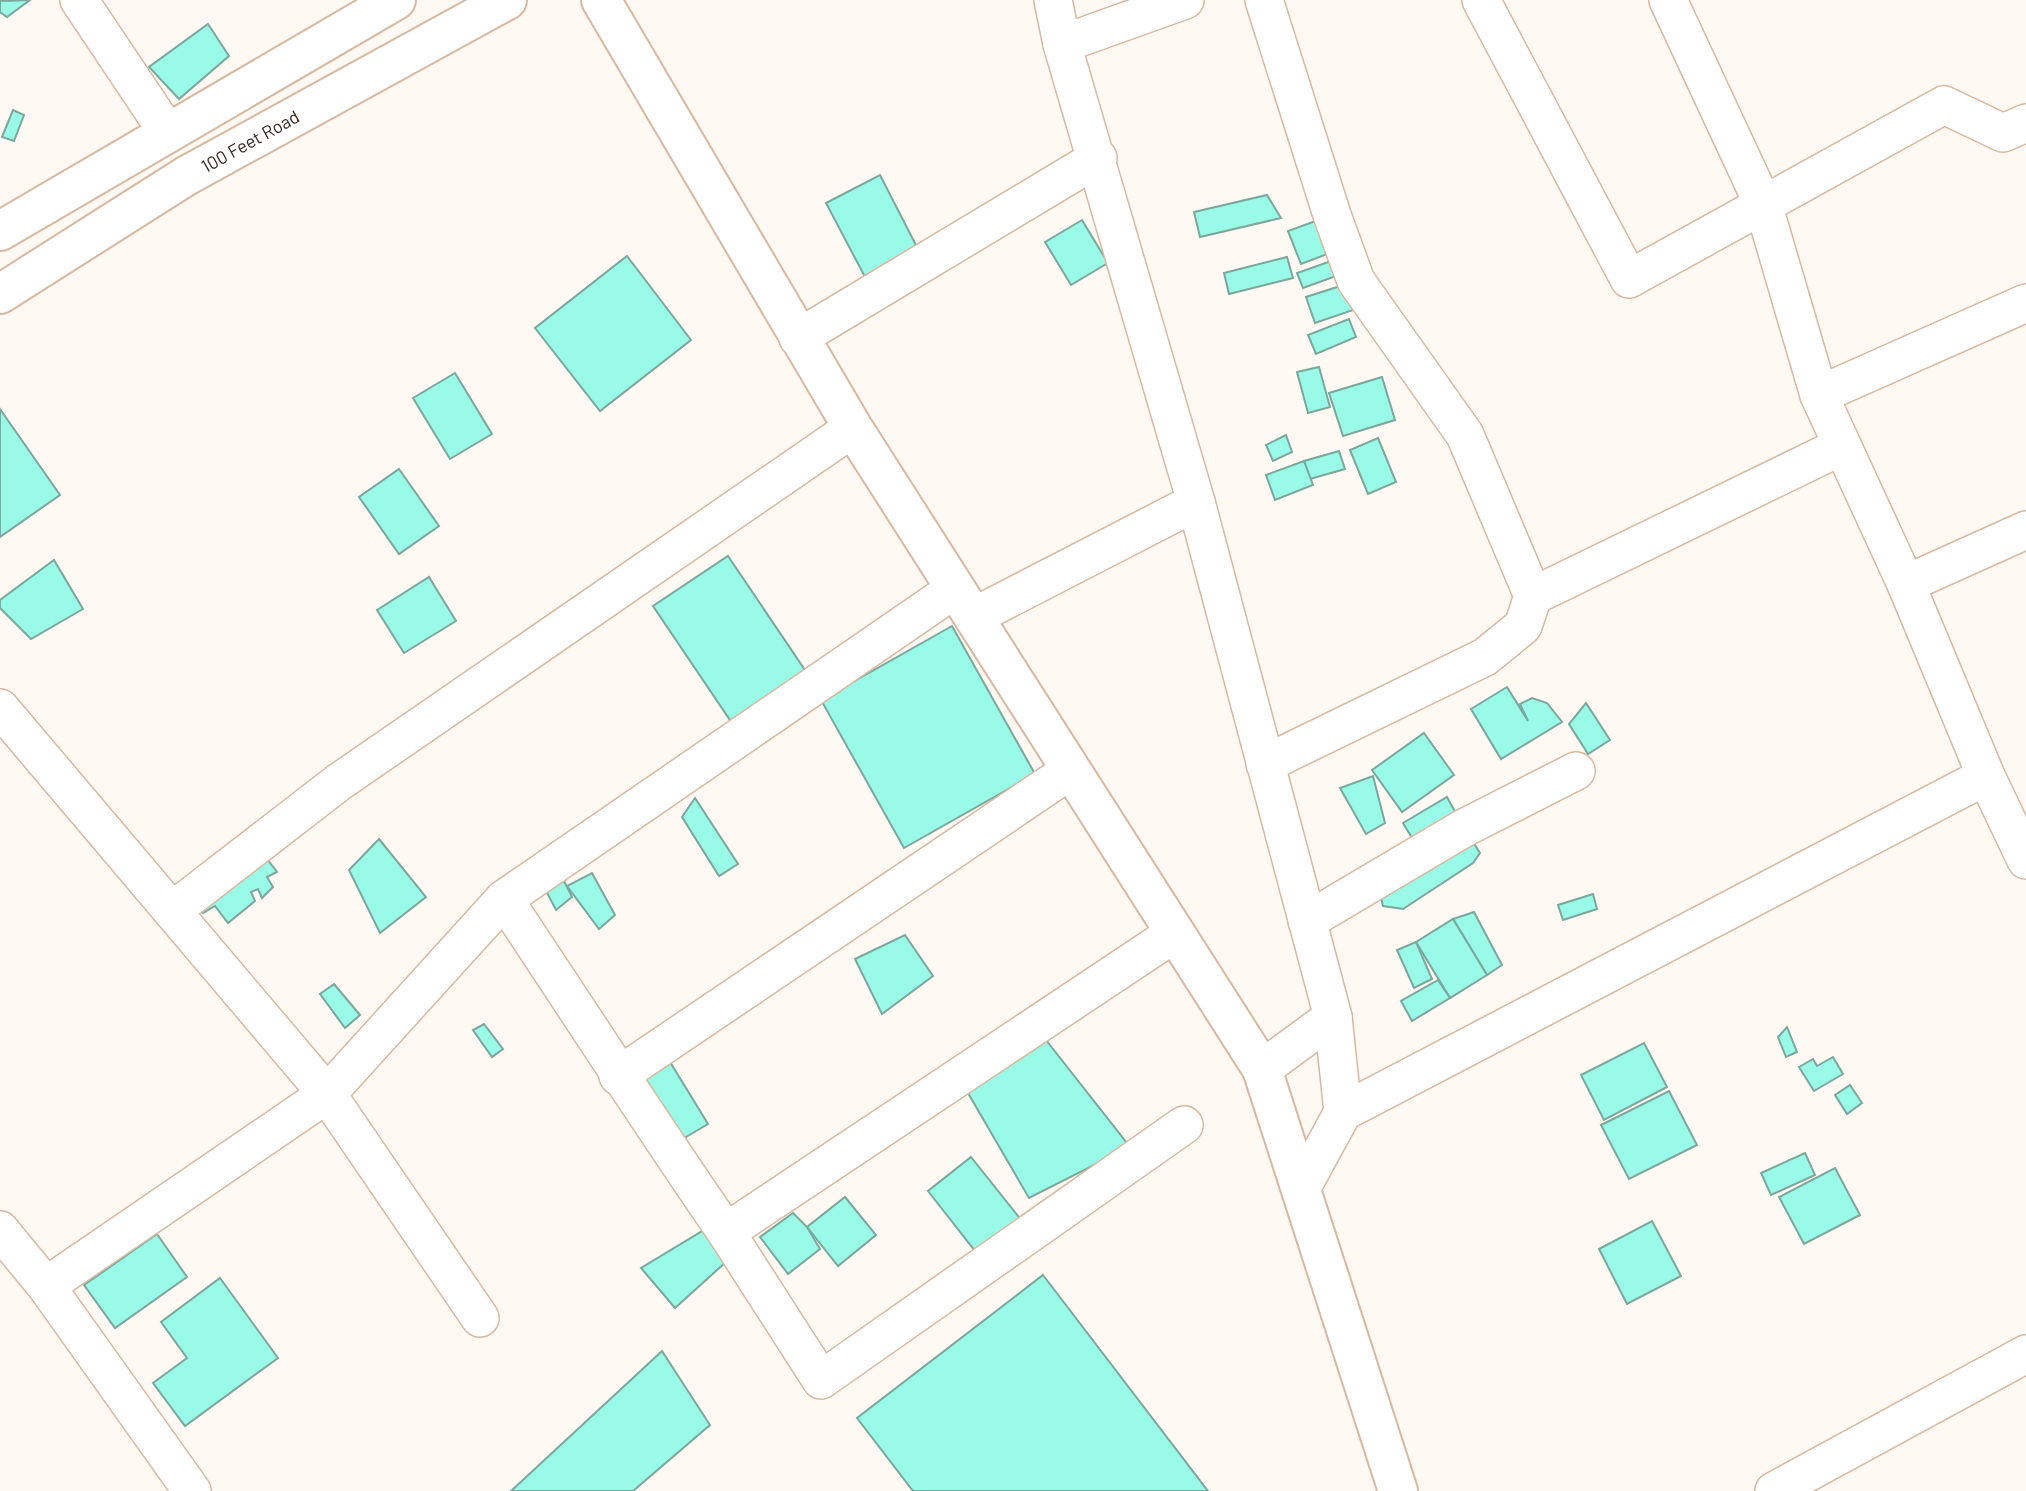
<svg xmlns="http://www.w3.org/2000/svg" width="2026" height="1491" font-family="Barlow,sans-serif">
	<rect width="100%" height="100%" fill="#fff8f3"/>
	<g fill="#98fae7" stroke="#7ba79d" stroke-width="2">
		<polygon points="0,0 3,1 30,0 7,17 0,12"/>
		<polygon points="208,24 229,56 179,99 149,67"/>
		<polygon points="13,110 24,115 14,141 2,137"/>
		<polygon points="880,175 918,249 865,277 826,203"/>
		<polygon points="1267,195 1281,218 1200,237 1194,212"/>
		<polygon points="1332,215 1343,248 1301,264 1288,231"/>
		<polygon points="1082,220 1108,263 1071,285 1045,242"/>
		<polygon points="1348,255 1353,270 1303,288 1297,273"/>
		<polygon points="627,256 691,340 600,411 535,328"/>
		<polygon points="1287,257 1293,278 1229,294 1224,273"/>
		<polygon points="1356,281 1365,306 1315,323 1306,297"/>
		<polygon points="1349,319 1356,337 1316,354 1308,335"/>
		<polygon points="1319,367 1330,407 1308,413 1297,372"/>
		<polygon points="455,373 492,434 450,459 413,398"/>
		<polygon points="1382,377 1395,420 1343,436 1329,393"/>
		<polygon points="0,409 60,495 0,537"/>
		<polygon points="1286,435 1292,452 1273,461 1266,445"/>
		<polygon points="1378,438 1396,482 1368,494 1350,450"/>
		<polygon points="1339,451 1345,469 1310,479 1304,461"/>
		<polygon points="1304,461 1313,485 1275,500 1266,475"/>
		<polygon points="399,469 439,526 399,554 359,497"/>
		<polygon points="728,556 809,676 734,726 653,606"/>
		<polygon points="54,560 83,609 31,639 0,608 0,600"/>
		<polygon points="429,577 456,621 404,653 377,610"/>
		<polygon points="952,626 1035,774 904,848 821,700"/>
		<polygon points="1507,687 1528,721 1520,704 1532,698 1547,703 1562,722 1501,759 1471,709"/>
		<polygon points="1586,703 1610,740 1588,754 1569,724"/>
		<polygon points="1424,733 1454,775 1402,812 1372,770"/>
		<polygon points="1373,776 1385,823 1366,834 1340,788"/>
		<polygon points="1447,797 1464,828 1421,853 1403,823"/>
		<polygon points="695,798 738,864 719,876 682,817"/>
		<polygon points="1464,828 1480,853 1473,863 1403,909 1383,906 1377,882"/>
		<polygon points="379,839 426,897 380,933 349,870"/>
		<polygon points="264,855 277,872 267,877 273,887 262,898 258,889 251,892 255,901 228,923 215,906 203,913 197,900"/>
		<polygon points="592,873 615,915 599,929 567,886"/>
		<polygon points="562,877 572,897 556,910 544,887"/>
		<polygon points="1593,894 1597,909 1563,920 1558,905"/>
		<polygon points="1474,912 1502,965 1487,975 1453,919"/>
		<polygon points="1453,919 1487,975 1450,998 1416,942"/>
		<polygon points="905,935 933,976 882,1014 855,959"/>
		<polygon points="1416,942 1432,979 1414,988 1397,950"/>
		<polygon points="1438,980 1450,998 1412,1021 1401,1001"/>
		<polygon points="334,984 360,1015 345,1028 320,994"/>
		<polygon points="484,1024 503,1049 492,1057 473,1030"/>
		<polygon points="1787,1027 1797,1052 1786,1057 1778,1037"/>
		<polygon points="1046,1040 1130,1147 1029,1198 968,1093"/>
		<polygon points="1644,1043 1667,1087 1604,1120 1581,1075"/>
		<polygon points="667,1057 708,1124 676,1143 636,1075"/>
		<polygon points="1833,1057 1843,1074 1814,1091 1799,1067 1813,1059 1817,1066"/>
		<polygon points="1850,1085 1862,1103 1847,1114 1835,1095"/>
		<polygon points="1669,1091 1697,1145 1629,1179 1601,1125"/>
		<polygon points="1805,1153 1815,1175 1771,1195 1761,1173"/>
		<polygon points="971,1157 1022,1221 979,1256 928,1191"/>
		<polygon points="1835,1168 1860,1215 1804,1244 1779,1197"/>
		<polygon points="845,1197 876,1235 838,1266 807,1227"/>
		<polygon points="793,1213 807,1227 820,1249 788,1274 760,1237"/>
		<polygon points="1652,1221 1681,1276 1627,1304 1599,1249"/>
		<polygon points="709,1227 727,1261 675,1308 641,1268"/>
		<polygon points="157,1234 187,1277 115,1328 84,1285"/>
		<polygon points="1043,1275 1208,1491 913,1491 857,1418"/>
		<polygon points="220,1278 278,1358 185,1426 153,1383 187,1358 161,1322"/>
		<polygon points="662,1351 710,1425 633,1491 511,1491"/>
	</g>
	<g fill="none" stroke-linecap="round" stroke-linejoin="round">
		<defs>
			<g id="minor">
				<polyline points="79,0 168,133"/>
				<polyline points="1053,0 1062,44 1196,502 1333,1017 1262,1069"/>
				<polyline points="1264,0 1332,215 1356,281 1465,435 1533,596 1523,626 1485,657 1265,764"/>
				<polyline points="1481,0 1629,279 1944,105 2003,133 2026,123"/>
				<polyline points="1668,0 1763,204 1819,395 2026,303"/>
				<polyline points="1062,44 1185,0"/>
				<polyline points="798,338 1098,158"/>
				<polyline points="1819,395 1906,584"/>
				<polyline points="2026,530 1906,584 1986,776 2026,860"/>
				<polyline points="1533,596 1842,446"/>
				<polyline points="973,617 1196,502"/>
				<polyline points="0,708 327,1094 46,1286 0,1230"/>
				<path d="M504 899C578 1010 650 1122 726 1232"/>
				<polyline points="172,911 339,782 853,428"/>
				<polyline points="1307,921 1464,828 1576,771"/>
				<polyline points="1175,933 726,1232 821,1380 1184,1125"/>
				<polyline points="1333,1017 1343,1112"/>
				<polyline points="618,1076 1071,770"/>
				<polyline points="1301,1189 1343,1112 1986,776"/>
				<polyline points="46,1286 192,1491"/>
				<polyline points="480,1318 327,1094 504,899 955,589"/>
				<polyline points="1774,1491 2026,1354"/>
			</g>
			<polyline id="tertiary" points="601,0 853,428 1262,1069 1398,1491"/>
			<g id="secondary">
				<polyline points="0,231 396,0"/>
				<polyline points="0,294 186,176 507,0"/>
			</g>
		</defs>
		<use href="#minor" stroke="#d8b8a0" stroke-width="40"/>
		<use href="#tertiary" stroke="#d8b8a0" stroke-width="42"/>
		<use href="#secondary" stroke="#d8b8a0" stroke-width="42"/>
		<use href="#minor" stroke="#fff" stroke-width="37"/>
		<use href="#tertiary" stroke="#fff" stroke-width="38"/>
		<use href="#secondary" stroke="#fff" stroke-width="38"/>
	</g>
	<g text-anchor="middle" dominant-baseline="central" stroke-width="5" stroke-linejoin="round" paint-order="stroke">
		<g font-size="18" fill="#34271e" stroke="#fff">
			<text transform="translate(250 141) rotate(-29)">100 Feet Road</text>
		</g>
	</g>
</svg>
